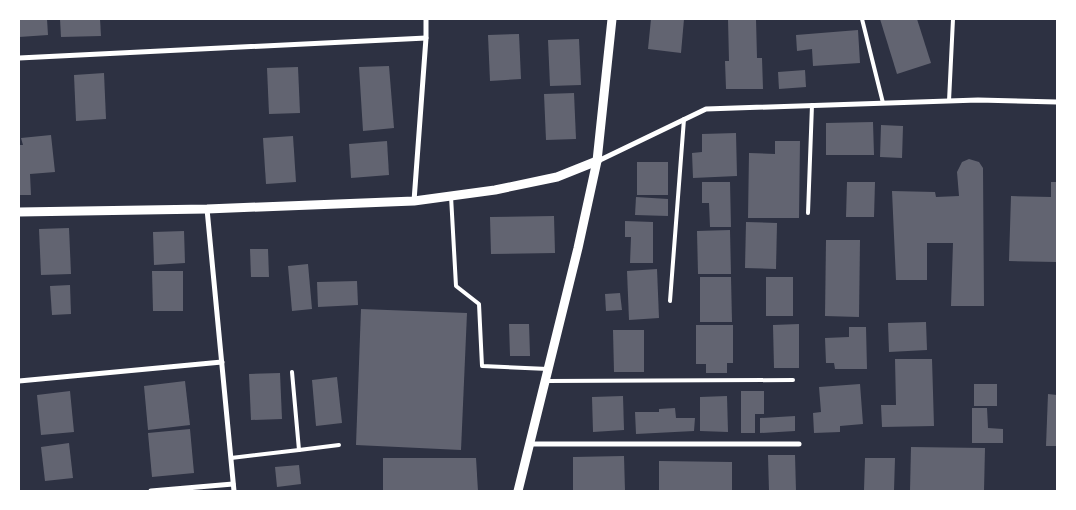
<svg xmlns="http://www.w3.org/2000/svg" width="1076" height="510" font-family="Lato,sans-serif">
	<rect width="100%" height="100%" fill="#2d3142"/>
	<g fill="#626471">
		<polygon points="19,19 47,19 48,35 19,37"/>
		<polygon points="60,19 100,19 101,36 61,37"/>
		<polygon points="651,19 684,19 681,53 648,49"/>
		<polygon points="728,19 756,19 757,58 762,58 763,89 726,89 725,61 729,61"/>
		<polygon points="880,19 917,19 931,63 897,74"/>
		<polygon points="858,30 860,63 813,66 812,49 797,51 796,35"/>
		<polygon points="519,34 521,79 490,81 488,35"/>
		<polygon points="579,39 581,85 550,86 548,40"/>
		<polygon points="389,66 394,128 363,131 359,67"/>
		<polygon points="298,67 300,113 269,114 267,68"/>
		<polygon points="805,70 806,87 779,89 778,72"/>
		<polygon points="104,73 106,119 76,121 74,75"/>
		<polygon points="574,93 576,139 546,140 544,94"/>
		<polygon points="873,122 874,155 826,155 826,123"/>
		<polygon points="881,125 903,126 902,158 880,157"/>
		<polygon points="736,133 737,176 693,178 692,153 702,152 702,134"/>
		<polygon points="51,135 55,172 30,174 31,195 19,195 19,145 23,145 21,138"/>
		<polygon points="293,136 296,182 266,184 263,138"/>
		<polygon points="387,141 389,175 351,178 349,144"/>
		<polygon points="775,141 800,141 799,218 748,218 749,153 775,154"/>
		<polygon points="969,159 979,162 983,168 984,306 951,306 953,243 927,243 927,280 896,280 892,191 935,192 936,197 959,196 957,172 962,162"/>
		<rect x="637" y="162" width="31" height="33"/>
		<polygon points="702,182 730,182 731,227 710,227 709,203 702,203"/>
		<polygon points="847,182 875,182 874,217 846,217"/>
		<polygon points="1051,182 1057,182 1057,262 1009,261 1011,196 1051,197"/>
		<polygon points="636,197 668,199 668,216 635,215"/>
		<polygon points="554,216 555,253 491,254 490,217"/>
		<polygon points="625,221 653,222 653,263 630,263 631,237 625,237"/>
		<polygon points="746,222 777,223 776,269 745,268"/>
		<polygon points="69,228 71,274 41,275 39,229"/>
		<polygon points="730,230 731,274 698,274 697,231"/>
		<polygon points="184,231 185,263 154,265 153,232"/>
		<polygon points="826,240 860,240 859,317 825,316"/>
		<polygon points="250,249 268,249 269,277 251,277"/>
		<polygon points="308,264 312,309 292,311 288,266"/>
		<polygon points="657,269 659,318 629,320 627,271"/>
		<polygon points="152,271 183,271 183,311 153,311"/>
		<polygon points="700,277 731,277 732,322 700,322"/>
		<rect x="766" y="277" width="27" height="39"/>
		<polygon points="357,281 358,305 318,307 317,282"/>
		<polygon points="70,285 71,314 52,315 50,286"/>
		<polygon points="620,293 622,310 606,311 605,294"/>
		<polygon points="361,309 467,313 461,450 356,445"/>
		<polygon points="926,322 927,350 889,352 888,323"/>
		<polygon points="509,324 529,324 530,356 510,356"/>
		<polygon points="799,324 799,368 774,368 773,325"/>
		<polygon points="696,325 733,325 733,363 727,363 727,373 706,373 706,364 696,364"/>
		<polygon points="849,327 866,327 867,369 835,369 834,363 826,363 825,338 849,337"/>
		<polygon points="613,330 644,330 644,372 614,372"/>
		<polygon points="895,359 932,359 934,426 882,427 881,405 896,405"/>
		<polygon points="280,373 282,419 251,420 249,374"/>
		<polygon points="337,377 342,423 316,426 312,380"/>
		<polygon points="185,381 190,425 148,430 144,386"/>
		<polygon points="860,384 863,424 840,426 840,432 814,433 813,413 821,412 819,387"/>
		<rect x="974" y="384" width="23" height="22"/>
		<polygon points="70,391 74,432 41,435 37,395"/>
		<polygon points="741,391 764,391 764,414 755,414 755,433 741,433"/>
		<polygon points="1048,394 1057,395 1057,446 1046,446"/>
		<polygon points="623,396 624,430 593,432 592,397"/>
		<polygon points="727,396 728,432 700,431 700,397"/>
		<polygon points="675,408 676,418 695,418 694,431 636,434 635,412 659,412 659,409"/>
		<polygon points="972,408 987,408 988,428 1003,429 1003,443 972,443"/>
		<polygon points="795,416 795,431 760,433 760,418"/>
		<polygon points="190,429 194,473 152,477 148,433"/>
		<polygon points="69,443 73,478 45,481 41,447"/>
		<polygon points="911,447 985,448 984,491 910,491"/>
		<polygon points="768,455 795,455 796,491 769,491"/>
		<polygon points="624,456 625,491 573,491 573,457"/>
		<polygon points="383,458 476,458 478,491 383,491"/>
		<polygon points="865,458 895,458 894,491 864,491"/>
		<polygon points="659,461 732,462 732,491 659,491"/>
		<polygon points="299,465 301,484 277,487 275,467"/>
	</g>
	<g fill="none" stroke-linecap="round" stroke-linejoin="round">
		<g stroke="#fff" stroke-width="4">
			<polyline points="862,19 883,103"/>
			<polyline points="949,101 953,19"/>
			<polyline points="451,196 456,286 479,304 482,366 548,369"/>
			<polyline points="808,213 812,105"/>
			<polyline points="670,301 684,119"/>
			<polyline points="546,381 793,380"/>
			<polyline points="299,450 339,445"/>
			<polyline points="231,458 299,450 292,372"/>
		</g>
		<g stroke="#fff" stroke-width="5">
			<polyline points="19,58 426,38"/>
			<polyline points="598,161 706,109 978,100 1057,102"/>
			<polyline points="414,201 426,38 426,19"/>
			<polyline points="207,209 234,491"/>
			<polyline points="19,381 222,362"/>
			<polyline points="530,444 799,444"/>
			<polyline points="151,491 233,484"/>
		</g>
		<g stroke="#fff" stroke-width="9">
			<polyline points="19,212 207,209 414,201 495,190 557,177 597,161"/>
			<polyline points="518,491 578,248 597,161 612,19"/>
		</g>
	</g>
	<rect width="1076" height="510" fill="none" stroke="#ffffff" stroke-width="40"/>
</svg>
